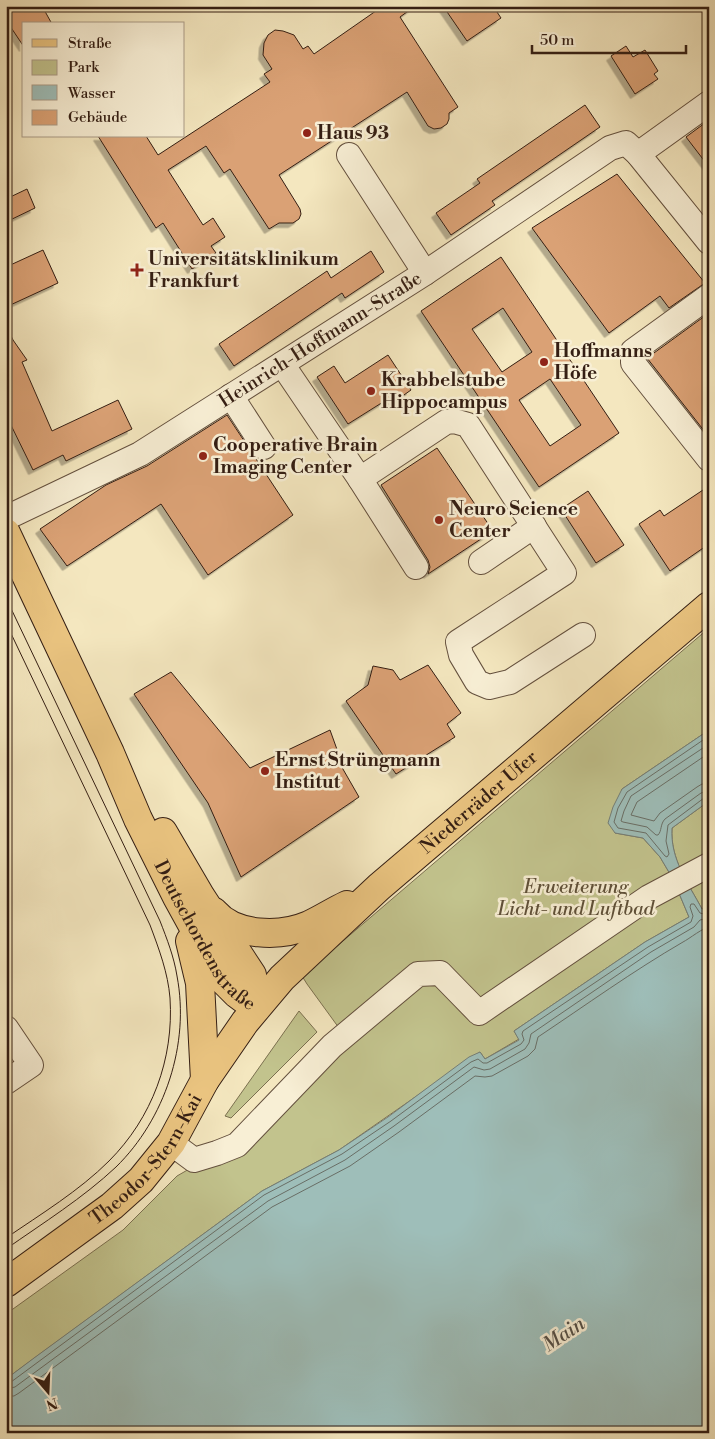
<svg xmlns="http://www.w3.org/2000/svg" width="715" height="1439" font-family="'Libre Bodoni',serif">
	<defs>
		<filter id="shadow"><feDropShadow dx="-4.5" dy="4.5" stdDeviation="0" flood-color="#0004"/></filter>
	</defs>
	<rect width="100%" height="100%" fill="#f4e7bf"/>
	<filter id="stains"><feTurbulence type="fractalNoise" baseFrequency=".004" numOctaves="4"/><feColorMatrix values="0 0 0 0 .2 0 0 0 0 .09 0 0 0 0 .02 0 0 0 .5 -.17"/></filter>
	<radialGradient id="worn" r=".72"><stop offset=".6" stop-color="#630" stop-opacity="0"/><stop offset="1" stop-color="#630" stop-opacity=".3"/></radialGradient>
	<g fill="#c2c38d" stroke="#7b7050">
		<polygon points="709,628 709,730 622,789 615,833 643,838 660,857 673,879 689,917 645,942 514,1031 519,1039 485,1059 480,1052 339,1150 262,1191 6,1379 6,1314 123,1230 177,1176 217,1153 339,1028 307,984 302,976"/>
		<path d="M709 801V906L702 909C688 883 670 859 672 828Z"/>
		<polygon points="299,1011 317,1032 231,1118 225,1116"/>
	</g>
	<path fill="#9ebeb9" stroke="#747e77" d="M709 730V801L672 828C670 859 688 883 702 909L709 906V1433H6V1379L34 1358 262 1191 339 1150 388 1117 469 1057 480 1052 485 1059 519 1040 514 1031 645 942 689 917 673 879 660 857 643 838 615 833 608 823 613 807 622 789Z"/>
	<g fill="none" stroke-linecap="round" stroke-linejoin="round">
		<g stroke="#696e66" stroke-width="1">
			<polyline points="709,736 627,792 618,808 614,822 618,828 646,833 665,856 667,857 669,854 666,841 668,825 704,798 709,797"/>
			<path d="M709 744 631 796 624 811 621 821 623 822 647 827 656 835H658C662 831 660 824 665 819L701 793 709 791"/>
			<polyline points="709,753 637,802 631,815 654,821 660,813 697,787 702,784 709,784"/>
			<polyline points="6,1383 11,1382 264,1195 342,1154 391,1121 471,1062 478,1059 483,1063 487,1063 521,1044 524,1040 522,1034 523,1031 648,947 691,922 693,916 690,907 691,904 694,904 700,913 704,914 709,912"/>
			<polyline points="6,1389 15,1387 268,1201 345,1160 394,1126 474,1067 484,1070 490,1069 525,1049 529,1043 531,1034 651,952 694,927 700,920 709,918"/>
			<path d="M6 1396H14L19 1393 272 1207 350 1166 399 1132 475 1076 485 1077 492 1076 528 1056 535 1049 538 1037C586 1005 633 971 683 942 689 939 704 927 709 927"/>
		</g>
	</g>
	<g fill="#daa174" stroke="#341e13" fill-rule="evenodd" filter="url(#shadow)">
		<polygon points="6,6 42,6 52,24 24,24 24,47 6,20"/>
		<polygon points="383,6 415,6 400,17 458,107 449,113 449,119 447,124 441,128 434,129 428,126 407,92 279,175 300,209 301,214 299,219 293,223 279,223 269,229 230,169 224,173 206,146 168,170 203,225 213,218 225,237 211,246 216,253 192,269 163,223 156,228 98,136 146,136 158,155 270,82 264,74 272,69 263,55 264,43 268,35 275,30 283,31 294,35 303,49 308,46 314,54"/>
		<polygon points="443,6 493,6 501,18 467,41"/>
		<polygon points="626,46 633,57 645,50 658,71 654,74 658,79 635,94 611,56"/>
		<polygon points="585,105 600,127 492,201 495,205 451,235 436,213 480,183 477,179"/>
		<polygon points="709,120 709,167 686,137"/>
		<polygon points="617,174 705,283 669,308 660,296 609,333 532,228"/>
		<polygon points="27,189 35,208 6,222 6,199"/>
		<polygon points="43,250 58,283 6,307 6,267"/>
		<polygon points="371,251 384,272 345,298 342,293 234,366 219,344 327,271 331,278"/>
		<path d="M501 257 619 433 539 487 421 311ZM503 308 532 352 502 372 472 329ZM550 379 581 425 550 446 519 400Z"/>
		<polygon points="709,313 709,437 647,358"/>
		<polygon points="6,325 13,340 27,360 22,362 52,431 118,400 132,429 66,461 63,455 33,470 6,415"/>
		<polygon points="388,355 411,390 394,402 391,397 348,424 317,377 334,366 345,383"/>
		<polygon points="227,415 293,515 208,575 161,504 67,566 40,529 106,485 147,466"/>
		<polygon points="437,448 493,531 428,574 430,567 428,560 381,485"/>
		<polygon points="709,486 709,544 670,571 639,524 660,510 664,516"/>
		<polygon points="588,491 624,545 596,563 561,509"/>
		<polygon points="428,665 461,713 447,724 455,737 396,774 346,701 368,685 373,666 393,670 400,680"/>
		<polygon points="171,672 250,768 330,730 339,755 336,757 359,797 241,877 208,803 134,694"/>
	</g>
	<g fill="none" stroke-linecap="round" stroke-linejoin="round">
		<defs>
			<g id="minor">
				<polyline points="638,154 709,103"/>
				<polyline points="349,155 425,273"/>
				<polyline points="709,296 633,351 633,363 709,459"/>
				<polyline points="282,364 360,479 446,422 454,421 468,425 564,573 458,642 461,655 477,682 489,687 510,682 583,635"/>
				<polyline points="231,396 264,447"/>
				<polyline points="360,479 416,567"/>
				<path id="s1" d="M6 518 140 454 425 273 610 148 626 143 638 154 709 242"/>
				<polyline points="481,562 534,526"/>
				<polyline points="6,1028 31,1065 6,1082"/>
				<polyline points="171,1143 194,1160 217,1153 237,1145 332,1046 418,974 440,973 479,1013 649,897 709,865"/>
			</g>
			<g id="major">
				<path id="s2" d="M6 533 110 753 138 819 177 897 222 979 237 994 256 1008"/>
				<polyline points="163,832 201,897 252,975 256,1008"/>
				<path d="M214 912C235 937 281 937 309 925 322 919 334 911 347 905"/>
				<polyline points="190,941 200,983 205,1080"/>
				<path id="s3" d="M6 1283 112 1206 141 1180 171 1143 205 1080 245 1022 282 978 379 887 709 606"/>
			</g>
		</defs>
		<use href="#minor" stroke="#64503e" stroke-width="26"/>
		<use href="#major" stroke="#341e13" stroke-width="30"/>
		<use href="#minor" stroke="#f8efd5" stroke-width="24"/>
		<use href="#major" stroke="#eac480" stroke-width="28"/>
		<g stroke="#341e13" stroke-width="1">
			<path d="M6 598 160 921C167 939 174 957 177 976 190 1044 165 1119 116 1167 83 1198 43 1223 6 1249"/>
			<path d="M6 623 150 925C159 949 168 973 170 998 174 1059 152 1118 109 1161 79 1191 41 1214 6 1238"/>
		</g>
	</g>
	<g fill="#8f2418" stroke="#f8efd5" stroke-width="2">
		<circle cx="307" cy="133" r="5"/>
		<path d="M134.5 262.5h5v5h5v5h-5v5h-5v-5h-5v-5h5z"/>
		<circle cx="544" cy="362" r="5"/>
		<circle cx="371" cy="391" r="5"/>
		<circle cx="203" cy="456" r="5"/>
		<circle cx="439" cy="520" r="5"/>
		<circle cx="265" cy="771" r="5"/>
	</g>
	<g text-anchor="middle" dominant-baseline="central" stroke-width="5" stroke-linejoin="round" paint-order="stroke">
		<g font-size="19" font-weight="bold" fill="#341e13" stroke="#f8efd5" text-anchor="start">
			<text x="317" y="133">Haus 93</text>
			<text x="148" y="259">Universitätsklinikum<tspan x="148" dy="22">Frankfurt</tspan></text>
			<text x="554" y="351">Hoffmanns<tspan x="554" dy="22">Höfe</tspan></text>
			<text x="381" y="380">Krabbelstube<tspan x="381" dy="22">Hippocampus</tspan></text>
			<text x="213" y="445">Cooperative Brain<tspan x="213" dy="22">Imaging Center</tspan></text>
			<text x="449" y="509">Neuro Science<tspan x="449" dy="22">Center</tspan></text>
			<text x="275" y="760">Ernst Strüngmann<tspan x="275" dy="22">Institut</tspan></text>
		</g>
		<g font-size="19" fill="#341e13" stroke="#f8efd5">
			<text stroke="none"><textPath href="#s1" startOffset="362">Heinrich-Hoffmann-Straße</textPath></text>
			<text stroke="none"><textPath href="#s3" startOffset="681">Niederräder Ufer</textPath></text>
			<text stroke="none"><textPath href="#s2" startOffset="450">Deutschordenstraße</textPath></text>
			<text stroke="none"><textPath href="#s3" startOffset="189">Theodor-Stern-Kai</textPath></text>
		</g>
		<g font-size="19" font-style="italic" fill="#5f5038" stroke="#f8efd5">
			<text x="576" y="887">Erweiterung<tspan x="576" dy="22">Licht- und Luftbad</tspan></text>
		</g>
		<g font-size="20" font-style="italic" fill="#544e45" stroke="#f8efd5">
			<text transform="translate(564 1335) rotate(-34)">Main</text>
		</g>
	</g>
	<rect width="715" height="1439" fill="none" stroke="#f4e7bf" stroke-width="25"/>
	<rect x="8" y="8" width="700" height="1424" fill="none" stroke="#341e13" stroke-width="2.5"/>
	<rect x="12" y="12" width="690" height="1414" fill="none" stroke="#341e13"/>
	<rect x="22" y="22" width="162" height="115" fill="#f8efd5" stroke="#aa9b87"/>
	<rect x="32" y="39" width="25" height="8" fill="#eac480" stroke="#aa9b87"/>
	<text x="68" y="48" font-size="15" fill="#341e13">Straße</text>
	<rect x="32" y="60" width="25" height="15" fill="#c2c38d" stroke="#aa9b87"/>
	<text x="68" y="72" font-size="15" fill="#341e13">Park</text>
	<rect x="32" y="85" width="25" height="15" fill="#9ebeb9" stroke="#aa9b87"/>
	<text x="68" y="98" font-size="15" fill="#341e13">Wasser</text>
	<rect x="32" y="110" width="25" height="15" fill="#daa174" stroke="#aa9b87"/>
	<text x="68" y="122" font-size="15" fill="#341e13">Gebäude</text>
	<g transform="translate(48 1392) rotate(161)" stroke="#f8efd5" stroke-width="4" paint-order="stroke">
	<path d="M0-4L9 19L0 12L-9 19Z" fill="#341e13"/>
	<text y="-8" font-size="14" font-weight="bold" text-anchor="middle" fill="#341e13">N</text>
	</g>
	<path d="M532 45v8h154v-8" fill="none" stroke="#341e13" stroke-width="2.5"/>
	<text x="540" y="45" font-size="15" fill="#341e13" stroke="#f8efd5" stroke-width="4" paint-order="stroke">50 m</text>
	<rect width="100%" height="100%" filter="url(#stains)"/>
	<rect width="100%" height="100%" fill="url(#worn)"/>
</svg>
